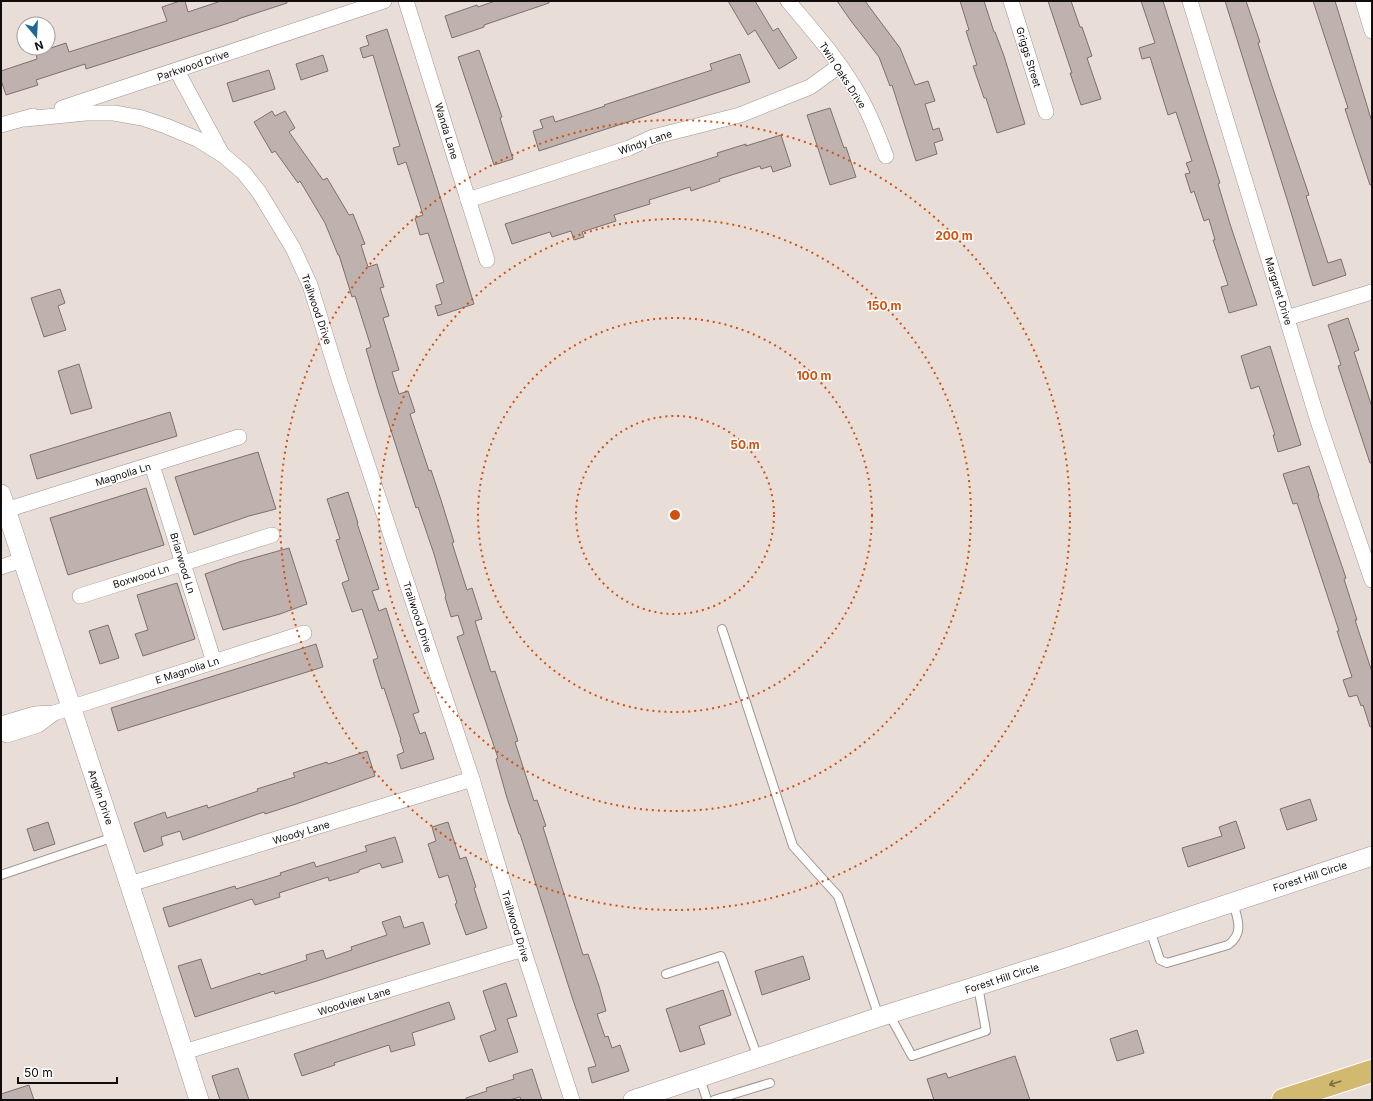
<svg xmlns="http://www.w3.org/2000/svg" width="1373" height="1101" font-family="Inter,sans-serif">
	<rect width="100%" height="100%" fill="#e9ddd8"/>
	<g fill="#beb1ae" stroke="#7d716e">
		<polygon points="180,1 185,1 188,12 221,1 287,1 287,3 238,19 238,20 86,69 85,64 36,80 38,85 6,95 1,80 1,71 37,59 36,53 66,43 69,52 167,21 162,7"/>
		<polygon points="495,1 549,1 549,3 484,25 484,27 452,38 445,16 477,5 478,7"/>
		<polygon points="728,1 755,1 773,31 778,28 797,58 779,69 755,30 748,35"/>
		<polygon points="837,1 865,1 900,48 915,85 928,81 935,101 925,104 933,130 939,128 943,140 934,143 937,154 916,161 892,85 890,86 879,57 851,21"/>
		<polygon points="960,1 984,1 994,32 995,32 1004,56 1025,124 997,133 986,98 984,98 973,66 977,65 966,31 969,30"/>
		<polygon points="1048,1 1071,1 1080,27 1082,27 1092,56 1087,58 1101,99 1081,105 1070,73 1072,73"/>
		<polygon points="1141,1 1163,1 1220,183 1218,184 1230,224 1257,305 1229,313 1221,287 1228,285 1213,240 1215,240 1209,219 1204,221 1194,191 1191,193 1185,174 1190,173 1186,163 1192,161 1176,112 1168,115 1150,57 1142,59 1139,48 1155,43"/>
		<polygon points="1225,1 1246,1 1260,42 1258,43 1271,83 1309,195 1306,196 1328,263 1341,259 1346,275 1313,286 1291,212"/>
		<polygon points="1313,1 1335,1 1340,17 1372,122 1372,185 1370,185 1345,109 1348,108"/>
		<polygon points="387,29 474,304 438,316 435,306 442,304 436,285 444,282 428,233 420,235 415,218 423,215 406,162 398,165 393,148 400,146 373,55 363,58 360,48 369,45 366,36"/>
		<polygon points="479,50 502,117 500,118 513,159 494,165 458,57"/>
		<polygon points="740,54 750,82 539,151 533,131 543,128 540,120 553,116 555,122 605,106 604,105 712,70 710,64"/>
		<polygon points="323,55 328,71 301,80 296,64"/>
		<polygon points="269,70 275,89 233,102 227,83"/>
		<polygon points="830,108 844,148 846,147 856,177 830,185 807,115"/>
		<polygon points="272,111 275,116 285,111 295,128 289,132 323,180 327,178 349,215 353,214 365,244 361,245 368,267 377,264 384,287 380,288 389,316 383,318 399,370 392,372 399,394 408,391 415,412 410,414 429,471 431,470 441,500 454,542 452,543 467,590 472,588 482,619 475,621 491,672 495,671 518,741 515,742 534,801 537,800 546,826 543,827 583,955 588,954 599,986 606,1011 597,1014 605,1037 608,1036 612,1048 620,1045 629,1071 592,1083 588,1068 596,1066 573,1000 520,834 519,834 507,798 496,759 498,758 457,637 464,634 458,615 451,617 445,597 446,596 434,554 418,507 416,508 378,390 366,349 371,347 355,296 352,297 339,255 338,255 325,223 300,181 298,183 275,151 272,153 254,122"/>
		<polygon points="781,135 791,166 773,172 771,166 761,169 760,166 719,179 720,181 691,191 690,187 649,200 650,204 614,215 616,221 582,232 584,237 574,240 571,231 552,237 550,232 512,244 505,224 718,156 717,153 746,144 746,146"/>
		<polygon points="60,289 65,303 58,306 66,330 44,337 31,298"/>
		<polygon points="1348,318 1359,350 1354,352 1372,407 1372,463 1370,463 1338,366 1341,365 1328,325"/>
		<polygon points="1270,346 1301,445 1278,452 1273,435 1275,435 1259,386 1251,389 1241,356"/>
		<polygon points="79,364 92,408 71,414 58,371"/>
		<polygon points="170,412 177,436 37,479 30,455"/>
		<polygon points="258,452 276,509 249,516 194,535 175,477"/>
		<polygon points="1309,466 1319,496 1318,496 1346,578 1344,579 1357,620 1355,620 1372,672 1372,726 1370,727 1363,705 1361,706 1357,695 1349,697 1343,680 1352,677 1337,631 1339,631 1297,503 1293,504 1283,474"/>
		<polygon points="146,488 164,545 68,575 50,518"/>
		<polygon points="348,492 358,523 357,523 379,589 372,591 379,611 386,608 419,712 413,714 420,734 425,732 434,759 401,769 397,755 404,752 400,740 401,740 384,688 382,689 373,660 378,658 362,609 352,612 342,583 349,580 336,540 340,539 327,499"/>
		<polygon points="289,548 307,604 280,614 223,630 205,574 239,562"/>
		<polygon points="177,583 195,639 143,656 135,634 148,630 137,595"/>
		<polygon points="108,625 119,658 100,664 89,631"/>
		<polygon points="316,644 323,667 118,731 111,708"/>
		<polygon points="367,751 375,776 296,804 265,814 264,812 183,840 180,831 161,837 163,845 144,852 134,823 165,812 167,818 207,805 208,808 258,791 257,789 295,777 293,773 327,762 328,764"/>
		<polygon points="1310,799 1317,820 1287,830 1280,809"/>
		<polygon points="1236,821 1245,848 1188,867 1182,848 1222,836 1219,827"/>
		<polygon points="48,822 55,844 34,851 27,829"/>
		<polygon points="448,822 460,859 466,857 476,887 474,888 487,928 466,935 455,904 457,903 448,875 439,878 428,844 436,841 432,827"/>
		<polygon points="395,837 403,862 382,868 380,863 359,870 359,872 329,881 328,877 279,893 280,897 255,905 252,899 169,927 163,908 235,886 236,889 281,875 280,873 314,862 316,867 367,851 365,846"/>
		<polygon points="400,916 404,928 423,922 430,944 314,982 275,994 274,991 195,1017 178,966 201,959 211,989 260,973 261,975 307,960 306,955 323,950 326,959 352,950 351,947 387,935 382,922"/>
		<polygon points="803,956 810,979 762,995 755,971"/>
		<polygon points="506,983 517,1016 507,1019 518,1052 489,1062 480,1036 496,1030 483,991"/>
		<polygon points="723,990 731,1015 699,1026 705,1044 680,1052 666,1009"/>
		<polygon points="449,1002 455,1019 412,1033 415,1045 391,1052 389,1045 334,1063 335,1065 302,1076 294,1054"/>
		<polygon points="1137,1030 1144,1053 1117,1061 1110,1039"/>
		<polygon points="1015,1056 1030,1100 934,1100 927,1079 946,1073 948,1078"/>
		<polygon points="238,1068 249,1100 220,1100 212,1076"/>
		<polygon points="532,1069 542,1100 521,1100 520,1097 509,1100 466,1100 466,1098 487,1091 486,1088 514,1079 513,1075"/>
		<polygon points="29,1085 34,1100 1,1100 1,1094"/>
	</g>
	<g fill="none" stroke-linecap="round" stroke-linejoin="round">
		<defs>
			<g id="service">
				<polyline points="722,629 793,846 838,896 879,1017"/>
				<polyline points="1,875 114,837"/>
				<path d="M1150 930 1160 960 1167 963 1228 945C1245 933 1237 918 1233 902"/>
				<polyline points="666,974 721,956 758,1058"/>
				<polyline points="889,1014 912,1056 986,1031 978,986"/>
				<polyline points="700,1078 707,1100"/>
				<polyline points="714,1100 770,1083"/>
			</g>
			<g id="minor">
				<polyline points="406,1 487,260"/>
				<path d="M788 1C813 31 841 62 860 97 871 116 878 136 886 156"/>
				<polyline points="1011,1 1046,112"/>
				<polyline points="1190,1 1318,421 1372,580"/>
				<polyline points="1363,1 1372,31"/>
				<polyline points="177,71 222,154"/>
				<polyline points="62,108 384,1"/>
				<polyline points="25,119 86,113 114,113 142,118 166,126 197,139 223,155 244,173 259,192 293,248 310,285 340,382 472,779 523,949 572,1100"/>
				<polyline points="1,125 33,116"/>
				<polyline points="468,200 629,148 653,137 740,115 810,87 839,66"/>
				<polyline points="1287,318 1372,292"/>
				<polyline points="152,465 214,662"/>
				<polyline points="6,510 239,437"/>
				<polyline points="1,567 22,560"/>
				<polyline points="80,596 272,535"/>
				<polyline points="1,724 35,714 54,713 304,633"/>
				<polyline points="1,731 7,735 38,725 54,713"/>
				<polyline points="130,884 472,779"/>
				<polyline points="184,1052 523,949"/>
			</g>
			<g id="tertiary">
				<path d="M1 494C67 696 135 897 199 1100"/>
				<polyline points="633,1100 879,1017 1062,959 1372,856"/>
			</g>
			<polyline id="motorway" points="1283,1100 1372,1071"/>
		</defs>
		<use href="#service" stroke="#a09590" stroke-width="10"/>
		<use href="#minor" stroke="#a09590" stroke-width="16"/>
		<use href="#tertiary" stroke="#a09590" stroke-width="20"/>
		<use href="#motorway" stroke="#fff" stroke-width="24"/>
		<use href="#service" stroke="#fff" stroke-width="8"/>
		<use href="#minor" stroke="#fff" stroke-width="15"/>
		<use href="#tertiary" stroke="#fff" stroke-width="19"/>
		<use href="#motorway" stroke="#d1ba70" stroke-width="22"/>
	</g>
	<defs><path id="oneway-shaft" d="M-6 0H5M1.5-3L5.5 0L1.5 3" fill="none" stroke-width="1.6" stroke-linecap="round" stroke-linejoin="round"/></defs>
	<use stroke="#7b6c43" href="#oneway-shaft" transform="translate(1335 1083) rotate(162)"/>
	<g fill="none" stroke="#d2510c" stroke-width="2" stroke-dasharray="2 4">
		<circle cx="675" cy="515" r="99"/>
		<circle cx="675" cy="515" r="197"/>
		<circle cx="675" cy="515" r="296"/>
		<circle cx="675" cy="515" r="395"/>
	</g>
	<g text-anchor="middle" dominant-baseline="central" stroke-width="3" stroke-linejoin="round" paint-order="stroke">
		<g font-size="10" fill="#110d0c" stroke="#fff">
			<text transform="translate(1029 57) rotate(73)">Griggs Street</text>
			<text transform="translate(193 65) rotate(-19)">Parkwood Drive</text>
			<text transform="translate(843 75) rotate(57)">Twin Oaks Drive</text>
			<text transform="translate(447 131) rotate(73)">Wanda Lane</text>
			<text transform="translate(645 142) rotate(-19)">Windy Lane</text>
			<text transform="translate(1279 291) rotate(73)">Margaret Drive</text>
			<text transform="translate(317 309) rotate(71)">Trailwood Drive</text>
			<text transform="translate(123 474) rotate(-17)">Magnolia Ln</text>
			<text transform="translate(183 563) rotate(73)">Briarwood Ln</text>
			<text transform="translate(141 576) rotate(-17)">Boxwood Ln</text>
			<text transform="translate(418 617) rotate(72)">Trailwood Drive</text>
			<text transform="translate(187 670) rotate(-18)">E Magnolia Ln</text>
			<text transform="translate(101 797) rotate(71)">Anglin Drive</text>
			<text transform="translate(301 832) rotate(-17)">Woody Lane</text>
			<text transform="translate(1310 876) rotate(-18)">Forest Hill Circle</text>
			<text transform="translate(516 926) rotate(73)">Trailwood Drive</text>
			<text transform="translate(1002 978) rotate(-18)">Forest Hill Circle</text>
			<text transform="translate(354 1001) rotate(-17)">Woodview Lane</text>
		</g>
	</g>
	<circle cx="675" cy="515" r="6" fill="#d2510c" stroke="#fff" stroke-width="2"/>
	<g font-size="12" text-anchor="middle" font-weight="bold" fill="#d2510c" stroke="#fff" stroke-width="3" stroke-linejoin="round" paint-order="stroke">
		<text x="954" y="240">200 m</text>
		<text x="884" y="310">150 m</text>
		<text x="814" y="380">100 m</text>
		<text x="745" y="449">50 m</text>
	</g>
	<rect width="1373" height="1101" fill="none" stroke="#110d0c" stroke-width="4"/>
	<g transform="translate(36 36) rotate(162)"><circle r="19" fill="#ffffff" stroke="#a09e9e"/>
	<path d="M0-3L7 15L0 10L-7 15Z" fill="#1d679b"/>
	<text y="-6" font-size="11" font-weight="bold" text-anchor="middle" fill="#110d0c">N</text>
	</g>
	<path d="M18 1077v6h99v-6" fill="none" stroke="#110d0c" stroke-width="2"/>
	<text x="24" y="1077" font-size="12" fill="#110d0c" stroke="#ffffff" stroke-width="3" paint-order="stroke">50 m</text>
</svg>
